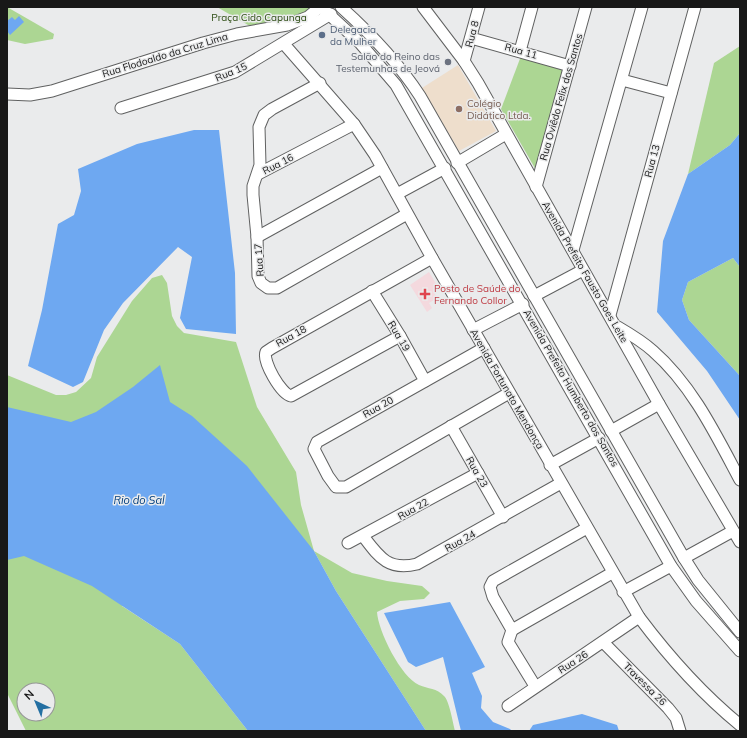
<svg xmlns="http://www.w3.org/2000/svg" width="747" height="738" font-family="Mulish,sans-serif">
	<rect width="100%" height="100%" fill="#eaebec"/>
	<polygon fill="#eedecc" points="458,65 496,131 459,151 422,88"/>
	<polygon fill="#f4d9de" points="429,272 438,287 433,290 437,298 429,303 432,308 427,312 410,285"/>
	<g fill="#acd693" fill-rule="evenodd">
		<polygon points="7,7 54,34 53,39 25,44 7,40"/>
		<polygon points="217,7 311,7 320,16 255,29"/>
		<polygon points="740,46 740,133 730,145 688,174 714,63"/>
		<polygon points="521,56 566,68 536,170 501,109"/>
		<polygon points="733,258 740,267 740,376 689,320 682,300 688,282"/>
		<path d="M162 275 167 283 172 316 177 326 184 333 236 342 257 407 296 472 301 505 314 551 352 573 387 581 422 586 430 593 424 599 400 601 377 612C378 631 401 677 419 685 428 689 437 688 444 696 449 700 453 723 455 731H426L336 591 314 551 122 606 180 644 248 731H26L7 693V375L56 395H66L76 392 91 378 97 357 132 301 152 278ZM24 690H48V714H24Z"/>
	</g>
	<g fill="#6ea8f1">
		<polygon points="19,16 24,22 10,35 7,31 7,21 12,17 15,20"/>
		<polygon points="194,130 219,130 235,273 236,334 186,329 180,318 192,257 178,247 123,303 104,330 83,382 73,387 28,366 42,310 58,224 74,215 81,191 78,169 137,144"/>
		<polygon points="740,133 740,267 733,258 688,282 682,300 689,320 740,376 740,420 707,371 657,312 663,241 688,174 730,145"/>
		<polygon points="160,365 170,402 192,416 247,466 314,551 336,591 426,731 248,731 180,644 92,586 24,556 7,560 7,407 71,422 96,412 133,387"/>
		<polygon points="450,602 485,667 472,673 482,696 481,708 493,722 510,729 512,731 461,731 443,657 416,667 408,662 384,613"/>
		<polygon points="582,714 617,725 619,731 529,731 533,725"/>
	</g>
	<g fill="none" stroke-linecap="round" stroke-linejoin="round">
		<defs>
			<g id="minor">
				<polyline points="321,7 360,43 396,85 671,566 696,601 740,651"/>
				<path d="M341 7C371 34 398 62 420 96L684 558 698 580 740 632"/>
				<polyline points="423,7 464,61 478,83 659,404 740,542"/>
				<polyline points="471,38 570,66"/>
				<path d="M284 44 354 124 375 155 432 258 639 617C669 657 701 693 740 725"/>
				<polyline points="520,51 532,7"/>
				<polyline points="464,61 479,7"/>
				<polyline points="622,80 671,93"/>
				<polyline points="320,83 272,109 264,115 259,127 260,165 253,186 253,195 257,237 258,276 261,283 268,288 277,288 407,214"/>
				<polyline points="7,94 30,95 52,91 203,43 237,34 287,25 308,17 320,7"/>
				<polyline points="121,108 235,72 331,14"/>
				<polyline points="457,163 506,134"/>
				<polyline points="258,174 354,124"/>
				<polyline points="536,187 586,7"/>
				<polyline points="397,194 445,168"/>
				<polyline points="257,237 382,168"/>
				<polyline points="573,250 642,7"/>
				<polyline points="372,291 400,336 425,381"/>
				<polyline points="534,296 583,270"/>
				<polyline points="610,315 695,7"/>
				<path d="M618 327C630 334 642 341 653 351 692 385 716 435 740 480"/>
				<polyline points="473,330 523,304"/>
				<path d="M400 336 291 396C281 394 262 361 266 352L272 348 432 258"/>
				<polyline points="484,348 317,442 314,449 328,476 336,487 346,487 509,393"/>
				<polyline points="451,426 503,517"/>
				<polyline points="611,431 659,404"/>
				<polyline points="550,465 599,438"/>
				<polyline points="587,528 493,581 490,587 493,597 512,630 612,573"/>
				<path d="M363 536C379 557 388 571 417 564L561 483"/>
				<polyline points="348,543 478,473"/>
				<polyline points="684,558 733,531"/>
				<polyline points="623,592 671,566"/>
				<polyline points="512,630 508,642 535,686"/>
				<polyline points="603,642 668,708 676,718 680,731"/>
				<polyline points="508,706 639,617"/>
			</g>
		</defs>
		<use href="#minor" stroke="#606161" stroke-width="13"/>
		<use href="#minor" stroke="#fff" stroke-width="11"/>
	</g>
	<circle fill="#5c6f8a" stroke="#eaebec" stroke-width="1.5" cx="322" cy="35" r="4"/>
	<circle fill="#6b7280" stroke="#eaebec" stroke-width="1.5" cx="448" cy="62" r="4"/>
	<circle fill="#8d6e63" stroke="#eaebec" stroke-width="1.5" cx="459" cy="109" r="4"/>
	<path fill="#e0444e" stroke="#eaebec" stroke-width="1.5" d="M423 288h4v4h4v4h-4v4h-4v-4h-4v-4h4z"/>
	<g text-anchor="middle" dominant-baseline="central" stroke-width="3" stroke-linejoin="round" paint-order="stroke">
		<g font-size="10" fill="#2a4a10" stroke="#eaebec">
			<text x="259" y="17">Praça Cido Capunga</text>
		</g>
		<g font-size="10" fill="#4e5e75" stroke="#eaebec" text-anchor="start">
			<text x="330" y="29">Delegacia<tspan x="330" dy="12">da Mulher</tspan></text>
		</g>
		<g font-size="10" fill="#181818" stroke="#eaebec">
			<text transform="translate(472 34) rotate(-75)">Rua 8</text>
			<text transform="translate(521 51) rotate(16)">Rua 11</text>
			<text transform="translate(165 55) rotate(-17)">Rua Flodoaldo da Cruz Lima</text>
			<text transform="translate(231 72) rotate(-23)">Rua 15</text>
			<text transform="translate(561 97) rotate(-74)">Rua Oviêdo Felix dos Santos</text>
			<text transform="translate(652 161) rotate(-75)">Rua 13</text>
			<text transform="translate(278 164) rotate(-27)">Rua 16</text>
			<text transform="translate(259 260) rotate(-94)">Rua 17</text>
			<text transform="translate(585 272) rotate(60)">Avenida Prefeito Fausto Goes Leite</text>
			<text transform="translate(291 336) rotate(-29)">Rua 18</text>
			<text transform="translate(399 336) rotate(59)">Rua 19</text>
			<text transform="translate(571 388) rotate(60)">Avenida Prefeito Humberto dos Santos</text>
			<text transform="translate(507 389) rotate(60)">Avenida Fortunato Mendonça</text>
			<text transform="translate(378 407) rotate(-29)">Rua 20</text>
			<text transform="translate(477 472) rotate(60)">Rua 23</text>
			<text transform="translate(413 509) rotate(-29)">Rua 22</text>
			<text transform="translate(460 541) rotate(-29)">Rua 24</text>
			<text transform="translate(573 662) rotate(-33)">Rua 26</text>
			<text transform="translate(645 684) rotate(45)">Travessa 26</text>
		</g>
		<g font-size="10" fill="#5b616d" stroke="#eaebec" text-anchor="end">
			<text x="440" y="56">Salão do Reino das<tspan x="440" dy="12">Testemunhas de Jeová</tspan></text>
		</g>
		<g font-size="10" fill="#785e54" stroke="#eaebec" text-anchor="start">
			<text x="467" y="103">Colégio<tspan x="467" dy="12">Didático Ltda.</tspan></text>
		</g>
		<g font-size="10" fill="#be3a42" stroke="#eaebec" text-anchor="start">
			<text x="434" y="288">Posto de Saúde do<tspan x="434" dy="12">Fernando Collor</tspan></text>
		</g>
		<g font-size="11" font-style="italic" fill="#003e7e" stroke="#eaebec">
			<text x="139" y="500">Rio do Sal</text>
		</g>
	</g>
	<rect width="747" height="738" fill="none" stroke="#181818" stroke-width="16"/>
	<g transform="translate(36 702) rotate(316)"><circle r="19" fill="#eaebec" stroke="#969797"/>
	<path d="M0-3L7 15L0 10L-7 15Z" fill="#236fa2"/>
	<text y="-6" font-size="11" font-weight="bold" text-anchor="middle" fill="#181818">N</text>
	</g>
</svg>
